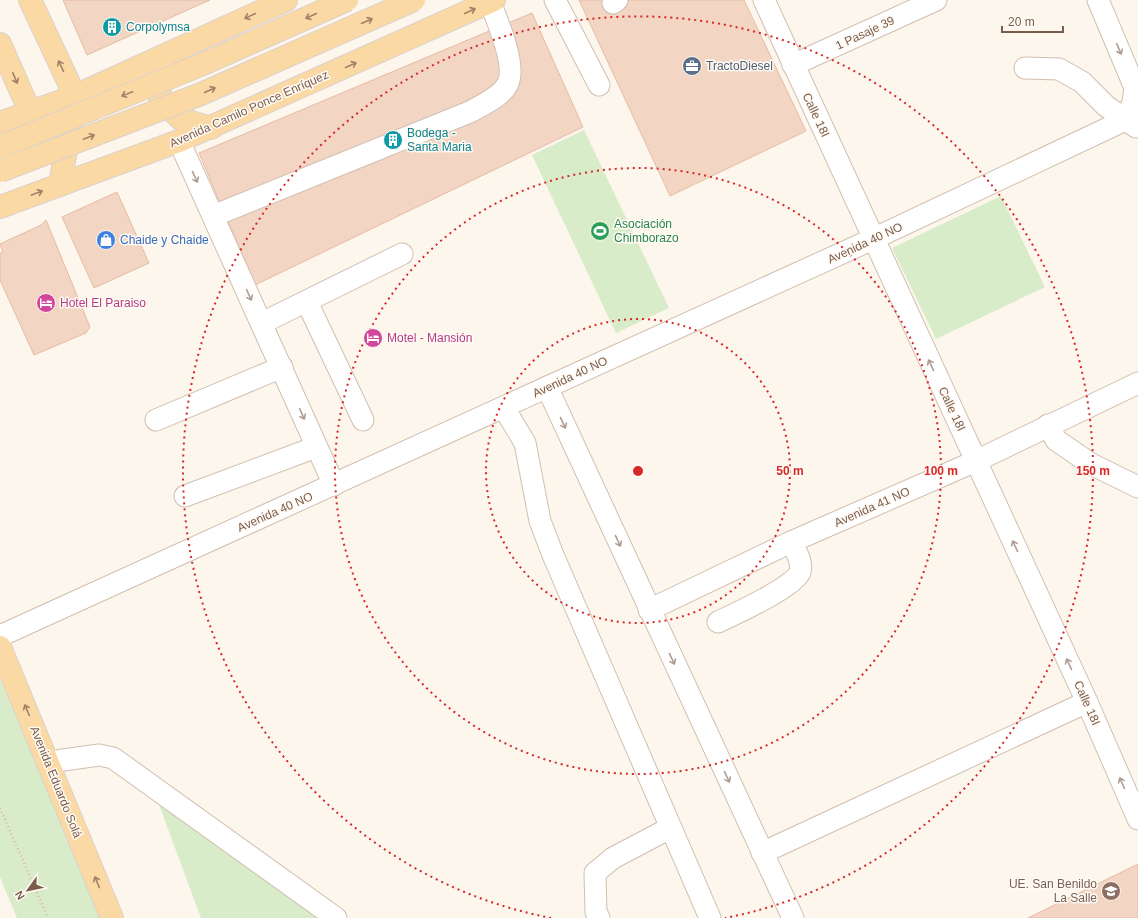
<svg xmlns="http://www.w3.org/2000/svg" width="1138" height="918" font-family="Helvetica,sans-serif">
	<rect width="100%" height="100%" fill="#fdf6ec"/>
	<g fill="#d8ecc9">
		<polygon points="584,130 669,308 616,333 532,155"/>
		<polygon points="1001,196 1045,287 936,339 892,248"/>
		<polygon points="0,679 102,918 17,918 0,877"/>
		<polygon points="155,794 330,918 201,918"/>
	</g>
	<g fill="#f3d5c3" stroke="#e6bba3">
		<polygon points="63,0 210,0 87,55"/>
		<polygon points="579,0 744,0 806,131 670,196"/>
		<polygon points="532,13 583,127 255,285 199,153"/>
		<polygon points="117,192 149,263 94,288 62,217"/>
		<polygon points="46,220 90,327 86,333 34,355 0,280 0,253 3,252 0,244 41,225"/>
		<polygon points="1138,864 1138,918 1028,918"/>
	</g>
	<g fill="none" stroke-linecap="round" stroke-linejoin="round">
		<defs>
			<g id="minor">
				<polyline points="555,0 599,85"/>
				<polyline points="764,0 1087,702 1138,819"/>
				<polyline points="1098,0 1135,88 1133,102 1126,120"/>
				<polyline points="613,3 617,0"/>
				<polyline points="793,65 936,0"/>
				<polyline points="1025,68 1059,69 1082,82 1106,106 1136,127"/>
				<polyline points="179,141 334,485"/>
				<path d="M213 216 472 111C483 104 501 97 507 85 518 68 497 20 490 2"/>
				<polyline points="307,302 363,420"/>
				<polyline points="262,323 402,254"/>
				<polyline points="547,387 793,918"/>
				<polyline points="504,408 525,443 540,521 553,555 710,918"/>
				<polyline points="156,420 282,367"/>
				<polyline points="1048,425 1056,440 1091,464 1138,487"/>
				<polyline points="185,496 316,447"/>
				<polyline points="649,610 791,542 976,461 1138,383"/>
				<path d="M718 622C733 615 796 586 800 572 803 562 796 551 791 542"/>
				<polyline points="0,636 873,239 1138,114"/>
				<polyline points="49,762 99,755 113,758 336,918"/>
				<polyline points="762,853 1087,702"/>
				<polyline points="599,918 596,912 595,873 613,858 670,828"/>
			</g>
			<g id="major">
				<polyline points="30,0 75,96 60,185"/>
				<polyline points="0,44 30,112"/>
				<polyline points="163,65 159,71 160,99 181,119 211,128"/>
				<polyline points="0,123 75,96 286,0"/>
				<polyline points="0,207 179,141 494,0"/>
				<path d="M0 647C38 737 74 828 112 918"/>
			</g>
		</defs>
		<use href="#minor" stroke="#d1beb0" stroke-width="23"/>
		<use href="#major" stroke="#dad1cd" stroke-width="24"/>
		<polyline stroke="#d9b8a5" stroke-width="2.5" stroke-dasharray="1 3" stroke-linecap="butt" points="0,808 48,918"/>
		<use href="#minor" stroke="#fff" stroke-width="21"/>
		<use href="#major" stroke="#fbd9a5" stroke-width="22"/>
		<defs>
			<g id="major-bridge">
				<polyline points="0,147 203,64 347,0"/>
				<polyline points="0,171 201,94 414,0"/>
			</g>
		</defs>
		<use href="#major-bridge" stroke="#dad1cd" stroke-width="24" stroke-linecap="butt"/>
		<use href="#major-bridge" stroke="#fbd9a5" stroke-width="22"/>
	</g>
	<defs><path id="oneway-shaft" d="M-6 0H5M1.5-3L5.5 0L1.5 3" fill="none" stroke-width="1.6" stroke-linecap="round" stroke-linejoin="round"/></defs>
	<g stroke="#a18267">
		<use href="#oneway-shaft" transform="translate(470 11) rotate(-24)"/>
		<use href="#oneway-shaft" transform="translate(250 16) rotate(155)"/>
		<use href="#oneway-shaft" transform="translate(311 16) rotate(156)"/>
		<use href="#oneway-shaft" transform="translate(367 21) rotate(-24)"/>
		<use href="#oneway-shaft" transform="translate(351 65) rotate(-24)"/>
		<use href="#oneway-shaft" transform="translate(61 66) rotate(-115)"/>
		<use href="#oneway-shaft" transform="translate(15 78) rotate(67)"/>
		<use href="#oneway-shaft" transform="translate(210 90) rotate(-24)"/>
		<use href="#oneway-shaft" transform="translate(127 94) rotate(158)"/>
		<use href="#oneway-shaft" transform="translate(89 137) rotate(-21)"/>
		<use href="#oneway-shaft" transform="translate(37 193) rotate(-20)"/>
		<use href="#oneway-shaft" transform="translate(27 710) rotate(-113)"/>
		<use href="#oneway-shaft" transform="translate(97 882) rotate(-112)"/>
	</g>
	<g stroke="#af9d94">
		<use href="#oneway-shaft" transform="translate(1119 49) rotate(67)"/>
		<use href="#oneway-shaft" transform="translate(195 177) rotate(65)"/>
		<use href="#oneway-shaft" transform="translate(249 295) rotate(66)"/>
		<use href="#oneway-shaft" transform="translate(931 365) rotate(-115)"/>
		<use href="#oneway-shaft" transform="translate(302 414) rotate(66)"/>
		<use href="#oneway-shaft" transform="translate(563 423) rotate(65)"/>
		<use href="#oneway-shaft" transform="translate(618 541) rotate(65)"/>
		<use href="#oneway-shaft" transform="translate(1015 546) rotate(-115)"/>
		<use href="#oneway-shaft" transform="translate(672 659) rotate(65)"/>
		<use href="#oneway-shaft" transform="translate(1069 664) rotate(-115)"/>
		<use href="#oneway-shaft" transform="translate(727 777) rotate(65)"/>
		<use href="#oneway-shaft" transform="translate(1122 783) rotate(-114)"/>
	</g>
	<g fill="none" stroke="#d62828" stroke-width="2" stroke-dasharray="2 4">
		<circle cx="638" cy="471" r="152"/>
		<circle cx="638" cy="471" r="303"/>
		<path d="M551 918A455 455 0 1 1 725 918"/>
	</g>
	<defs>
		<symbol id="building-disc" viewBox="-11 -11 22 22"><circle r="9.5" fill="#0f9aa8" stroke="#fffaf3"/><path d="M-4-6H4V6H1V3H-1V6H-4ZM-2.5-4.3h1.7v1.8h-1.7ZM.8-4.3h1.7v1.8H.8ZM-2.5-1h1.7V.8h-1.7ZM.8-1h1.7V.8H.8Z" fill="#fff"/></symbol>
		<symbol id="office-disc" viewBox="-11 -11 22 22"><circle r="9.5" fill="#5c6f8a" stroke="#fffaf3"/><path d="M-6-3h4V-5.5h4V-3h4V5H-6ZM-1-4.5V-3h2v-1.5ZM-6 0V1H6V0Z" fill="#fff"/></symbol>
		<symbol id="stadium-disc" viewBox="-11 -11 22 22"><circle r="9.5" fill="#2e9e5b" stroke="#fffaf3"/><path d="M0-5a6.5 5 0 1 0 0 10a6.5 5 0 1 0 0-10ZM-3.5-1.8h7v3.6h-7Z" fill="#fff"/></symbol>
		<symbol id="shop-disc" viewBox="-11 -11 22 22"><circle r="9.5" fill="#3f7fe0" stroke="#fffaf3"/><path d="M-5-2.5h2.3a2.7 3.5 0 0 1 5.4 0H5L5.5 6h-11ZM-1.5-2.5h3a1.5 2.3 0 0 0-3 0Z" fill="#fff"/></symbol>
		<symbol id="hotel-disc" viewBox="-11 -11 22 22"><circle r="9.5" fill="#d1479c" stroke="#fffaf3"/><path d="M-6-4.5h1.5V1H6V5H4.5V3h-9V5H-6ZM-4 0a1.8 1.8 0 1 1 3.6 0ZM.5 0V-2.5h3Q6-2.5 6 0Z" fill="#fff"/></symbol>
		<symbol id="school-disc" viewBox="-11 -11 22 22"><circle r="9.5" fill="#8d6e63" stroke="#fffaf3"/><path d="M0-5L7-2L0 1L-7-2ZM-4 1L0 2.5L4 1V4Q0 6-4 4Z" fill="#fff"/></symbol>
	</defs>
	<g fill-rule="evenodd">
		<use href="#building-disc" x="101" y="16" width="22" height="22"/>
		<use href="#office-disc" x="681" y="55" width="22" height="22"/>
		<use href="#building-disc" x="382" y="129" width="22" height="22"/>
		<use href="#stadium-disc" x="589" y="220" width="22" height="22"/>
		<use href="#shop-disc" x="95" y="229" width="22" height="22"/>
		<use href="#hotel-disc" x="35" y="292" width="22" height="22"/>
		<use href="#hotel-disc" x="362" y="327" width="22" height="22"/>
		<use href="#school-disc" x="1100" y="880" width="22" height="22"/>
	</g>
	<g text-anchor="middle" dominant-baseline="central" stroke-width="3" stroke-linejoin="round" paint-order="stroke">
		<g font-size="12" fill="#0d838f" stroke="#fffaf3" text-anchor="start">
			<text x="126" y="27">Corpolymsa</text>
			<text x="407" y="133">Bodega -<tspan x="407" dy="14">Santa Maria</tspan></text>
		</g>
		<g font-size="12" fill="#7a5c4d" stroke="#fffaf3">
			<text transform="translate(865 33) rotate(-25)">1 Pasaje 39</text>
			<text transform="translate(249 109) rotate(-24)">Avenida Camilo Ponce Enríquez</text>
			<text transform="translate(816 115) rotate(65)">Calle 18I</text>
			<text transform="translate(865 243) rotate(-25)">Avenida 40 NO</text>
			<text transform="translate(570 377) rotate(-25)">Avenida 40 NO</text>
			<text transform="translate(952 409) rotate(65)">Calle 18I</text>
			<text transform="translate(872 507) rotate(-24)">Avenida 41 NO</text>
			<text transform="translate(275 512) rotate(-24)">Avenida 40 NO</text>
			<text transform="translate(1087 703) rotate(66)">Calle 18I</text>
			<text transform="translate(56 782) rotate(68)">Avenida Eduardo Solá</text>
		</g>
		<g font-size="12" fill="#4e5e75" stroke="#fffaf3" text-anchor="start">
			<text x="706" y="66">TractoDiesel</text>
		</g>
		<g font-size="12" fill="#27864d" stroke="#fffaf3" text-anchor="start">
			<text x="614" y="224">Asociación<tspan x="614" dy="14">Chimborazo</tspan></text>
		</g>
		<g font-size="12" fill="#366cbe" stroke="#fffaf3" text-anchor="start">
			<text x="120" y="240">Chaide y Chaide</text>
		</g>
		<g font-size="12" fill="#b23c85" stroke="#fffaf3" text-anchor="start">
			<text x="60" y="303">Hotel El Paraiso</text>
			<text x="387" y="338">Motel - Mansión</text>
		</g>
		<g font-size="12" fill="#785e54" stroke="#fffaf3" text-anchor="end">
			<text x="1097" y="884">UE. San Benildo<tspan x="1097" dy="14">La Salle</tspan></text>
		</g>
	</g>
	<circle cx="638" cy="471" r="6" fill="#d62828" stroke="#fffaf3" stroke-width="2"/>
	<g font-size="12" text-anchor="middle" font-weight="bold" fill="#d62828" stroke="#fffaf3" stroke-width="3" stroke-linejoin="round" paint-order="stroke">
		<text x="790" y="475">50 m</text>
		<text x="941" y="475">100 m</text>
		<text x="1093" y="475">150 m</text>
	</g>
	<g transform="translate(28 890) rotate(237)" stroke="#fffaf3" stroke-width="3" paint-order="stroke">
	<path d="M0-3L7 15L0 10L-7 15Z" fill="#7a5c4d"/>
	<text y="-6" font-size="11" font-weight="bold" text-anchor="middle" fill="#7a5c4d">N</text>
	</g>
	<path d="M1002 26v6h61v-6" fill="none" stroke="#7a5c4d" stroke-width="2"/>
	<text x="1008" y="26" font-size="12" fill="#7a5c4d" stroke="#fffaf3" stroke-width="3" paint-order="stroke">20 m</text>
</svg>
